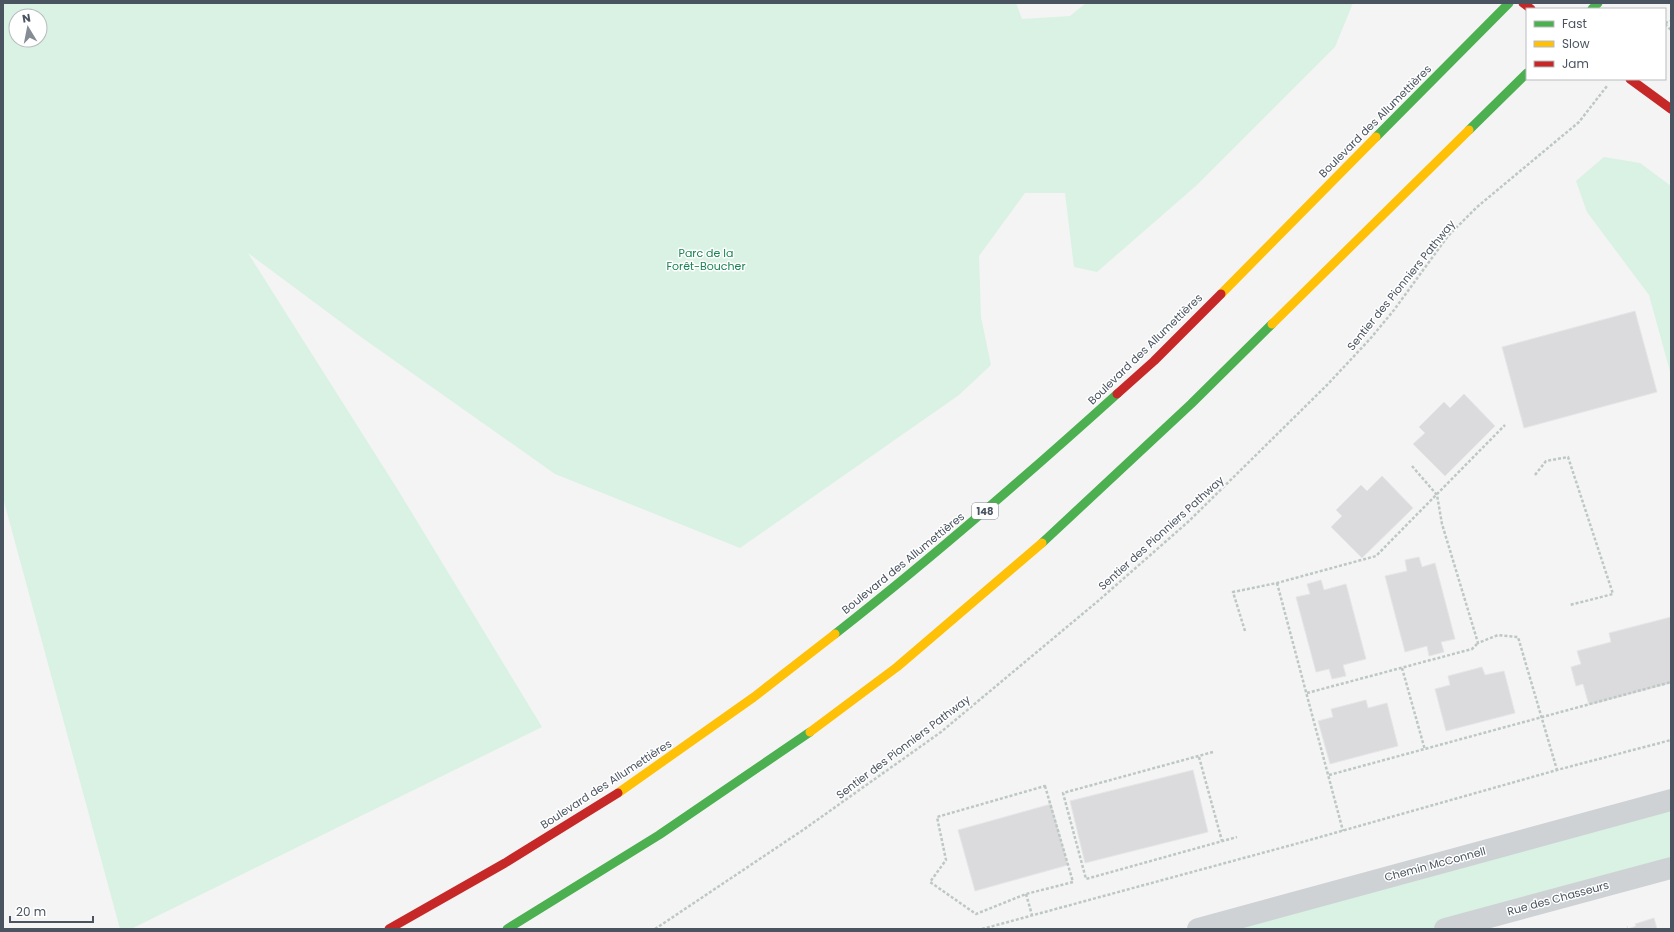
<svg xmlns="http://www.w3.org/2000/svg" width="1674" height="932" font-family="Poppins,sans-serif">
	<rect width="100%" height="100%" fill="#f4f4f4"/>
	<g fill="#d9f2e4" fill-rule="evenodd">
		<path d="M3 3H1016L1022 19 1070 16 1086 3H1353L1335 47 1197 185 1097 272 1074 267 1065 193H1025L979 256 981 317 991 365 959 395 740 548 555 474 361 337 248 253 398 490 542 727 131 929H120L3 498ZM16 16H40V40H16Z"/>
		<polygon points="1604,157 1640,163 1671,186 1671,375 1649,295 1587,212 1576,181"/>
		<polygon points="1671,803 1671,865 1445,929 1198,929"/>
	</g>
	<g fill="#dbdbdd" stroke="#e5e6e7">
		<polygon points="1635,311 1657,392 1524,428 1502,347"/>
		<polygon points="1464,394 1495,426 1445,476 1413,444 1425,433 1419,427 1444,402 1450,408"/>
		<polygon points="1382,476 1413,508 1362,558 1331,527 1342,516 1336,510 1361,485 1367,491"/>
		<polygon points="1419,557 1422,567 1435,563 1455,639 1441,642 1444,652 1429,656 1427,646 1405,652 1385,576 1407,571 1405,560"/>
		<polygon points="1321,580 1324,590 1346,584 1366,659 1343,665 1346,676 1332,679 1329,669 1316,672 1296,597 1310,594 1307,584"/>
		<polygon points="1671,617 1671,683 1589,705 1583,684 1576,686 1571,667 1581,664 1577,651 1611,642 1609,633"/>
		<polygon points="1482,667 1485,675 1504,671 1515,713 1446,731 1435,689 1450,685 1448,676"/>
		<polygon points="1366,700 1368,708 1387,703 1398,746 1330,764 1318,721 1333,717 1331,709"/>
		<polygon points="1193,770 1208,832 1085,863 1070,801"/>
		<polygon points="1051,804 1068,865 975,891 958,830"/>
		<polygon points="1654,918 1657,929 1628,929 1627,926 1628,929 1636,926 1635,924"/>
	</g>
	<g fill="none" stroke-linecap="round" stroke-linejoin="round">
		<g stroke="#bdc8c5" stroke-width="2.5" stroke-dasharray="3 2" stroke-linecap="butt">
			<polyline points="1665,23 1671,21"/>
			<polyline points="1665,24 1671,30"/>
			<polyline points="1412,466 1437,495 1442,524 1478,643 1498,635 1518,637 1557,770"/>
			<polyline points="1535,475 1546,461 1568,457 1613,594 1570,605"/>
			<polyline points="1277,583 1343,831"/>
			<polyline points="1245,631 1233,592 1277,583 1376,556 1505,425"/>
			<polyline points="1402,668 1425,750"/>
			<polyline points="1307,693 1472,649 1478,643"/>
			<polyline points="1213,752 1063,793 1086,879 1237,837"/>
			<polyline points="1199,757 1222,841"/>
			<polyline points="1329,775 1671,682"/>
			<polygon points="1045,786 1073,882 1026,894 976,914 930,882 946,860 937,817"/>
			<polyline points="1026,894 1032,915"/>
			<polyline points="655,929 803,830 941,732 1098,601 1147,558 1189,521 1327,385 1370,339 1394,310 1448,236 1477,207 1579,122 1607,86"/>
			<polyline points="982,929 1299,843 1557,770 1671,740"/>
		</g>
		<g stroke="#cfd2d5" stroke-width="22">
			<polyline points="1198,929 1671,800"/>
			<polyline points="1445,929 1671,868"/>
		</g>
		<g stroke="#4caf50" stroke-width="9">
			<polyline points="1592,9 1598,3"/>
			<polyline points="1469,130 1527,73"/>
			<polyline points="1376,137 1509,3"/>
			<polyline points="1042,543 1191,404 1272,324"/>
			<path d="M835 634C932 558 1025 477 1117 394"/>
			<polyline points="507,929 659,835 810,732"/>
		</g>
		<g stroke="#ffc107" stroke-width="9">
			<polyline points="1221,294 1376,137"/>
			<polyline points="1272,324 1469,130"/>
			<polyline points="810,732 897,667 1042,543"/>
			<polyline points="618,793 754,697 835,634"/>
		</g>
		<g stroke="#c62828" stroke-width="9">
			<polyline points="1523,3 1531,9"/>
			<polyline points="1630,79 1671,109"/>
			<polyline points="1117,394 1154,361 1221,294"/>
			<polyline points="389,929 505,863 618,793"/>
		</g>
	</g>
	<g text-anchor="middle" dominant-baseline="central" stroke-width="3" stroke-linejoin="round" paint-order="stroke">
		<rect fill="#fff" stroke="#808790" stroke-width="1" x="972" y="503" width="26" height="16" rx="3"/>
		<g font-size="10" font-weight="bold" fill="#4a5460">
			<text x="985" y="511">148</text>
		</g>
		<g font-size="11" fill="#4a5460" stroke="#fff">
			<text transform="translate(1375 121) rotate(-45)">Boulevard des Allumettières</text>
			<text transform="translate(1401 285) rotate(-51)">Sentier des Pionniers Pathway</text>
			<text transform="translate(1145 349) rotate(-44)">Boulevard des Allumettières</text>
			<text transform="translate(1161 533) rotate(-42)">Sentier des Pionniers Pathway</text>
			<text transform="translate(903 563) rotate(-39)">Boulevard des Allumettières</text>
			<text transform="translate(903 747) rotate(-37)">Sentier des Pionniers Pathway</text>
			<text transform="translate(606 784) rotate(-33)">Boulevard des Allumettières</text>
			<text transform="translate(1435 864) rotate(-15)">Chemin McConnell</text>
			<text transform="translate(1558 898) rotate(-15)">Rue des Chasseurs</text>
		</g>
		<g font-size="11" fill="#188454" stroke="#fff">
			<text x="706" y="253">Parc de la<tspan x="706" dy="13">Forêt-Boucher</tspan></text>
		</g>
	</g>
	<rect width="1674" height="932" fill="none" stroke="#4a5460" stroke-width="8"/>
	<rect x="1526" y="8" width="140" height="72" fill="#ffffff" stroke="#b7bbbf"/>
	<rect x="1534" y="21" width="20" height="6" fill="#4caf50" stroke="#b7bbbf"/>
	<text x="1562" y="28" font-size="12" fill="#4a5460">Fast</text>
	<rect x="1534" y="41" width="20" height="6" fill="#ffc107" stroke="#b7bbbf"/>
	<text x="1562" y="48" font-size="12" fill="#4a5460">Slow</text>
	<rect x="1534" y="61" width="20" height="6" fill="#c62828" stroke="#b7bbbf"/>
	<text x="1562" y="68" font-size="12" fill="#4a5460">Jam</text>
	<g transform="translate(28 28) rotate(350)"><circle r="19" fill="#ffffff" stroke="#b7bbbf"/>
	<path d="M0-3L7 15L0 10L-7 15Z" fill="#868c94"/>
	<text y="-6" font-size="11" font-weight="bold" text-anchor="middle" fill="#4a5460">N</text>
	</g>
	<path d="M10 916v6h83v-6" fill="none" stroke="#4a5460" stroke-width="2"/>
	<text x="16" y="916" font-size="12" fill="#4a5460" stroke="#ffffff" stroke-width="3" paint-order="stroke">20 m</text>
</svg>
